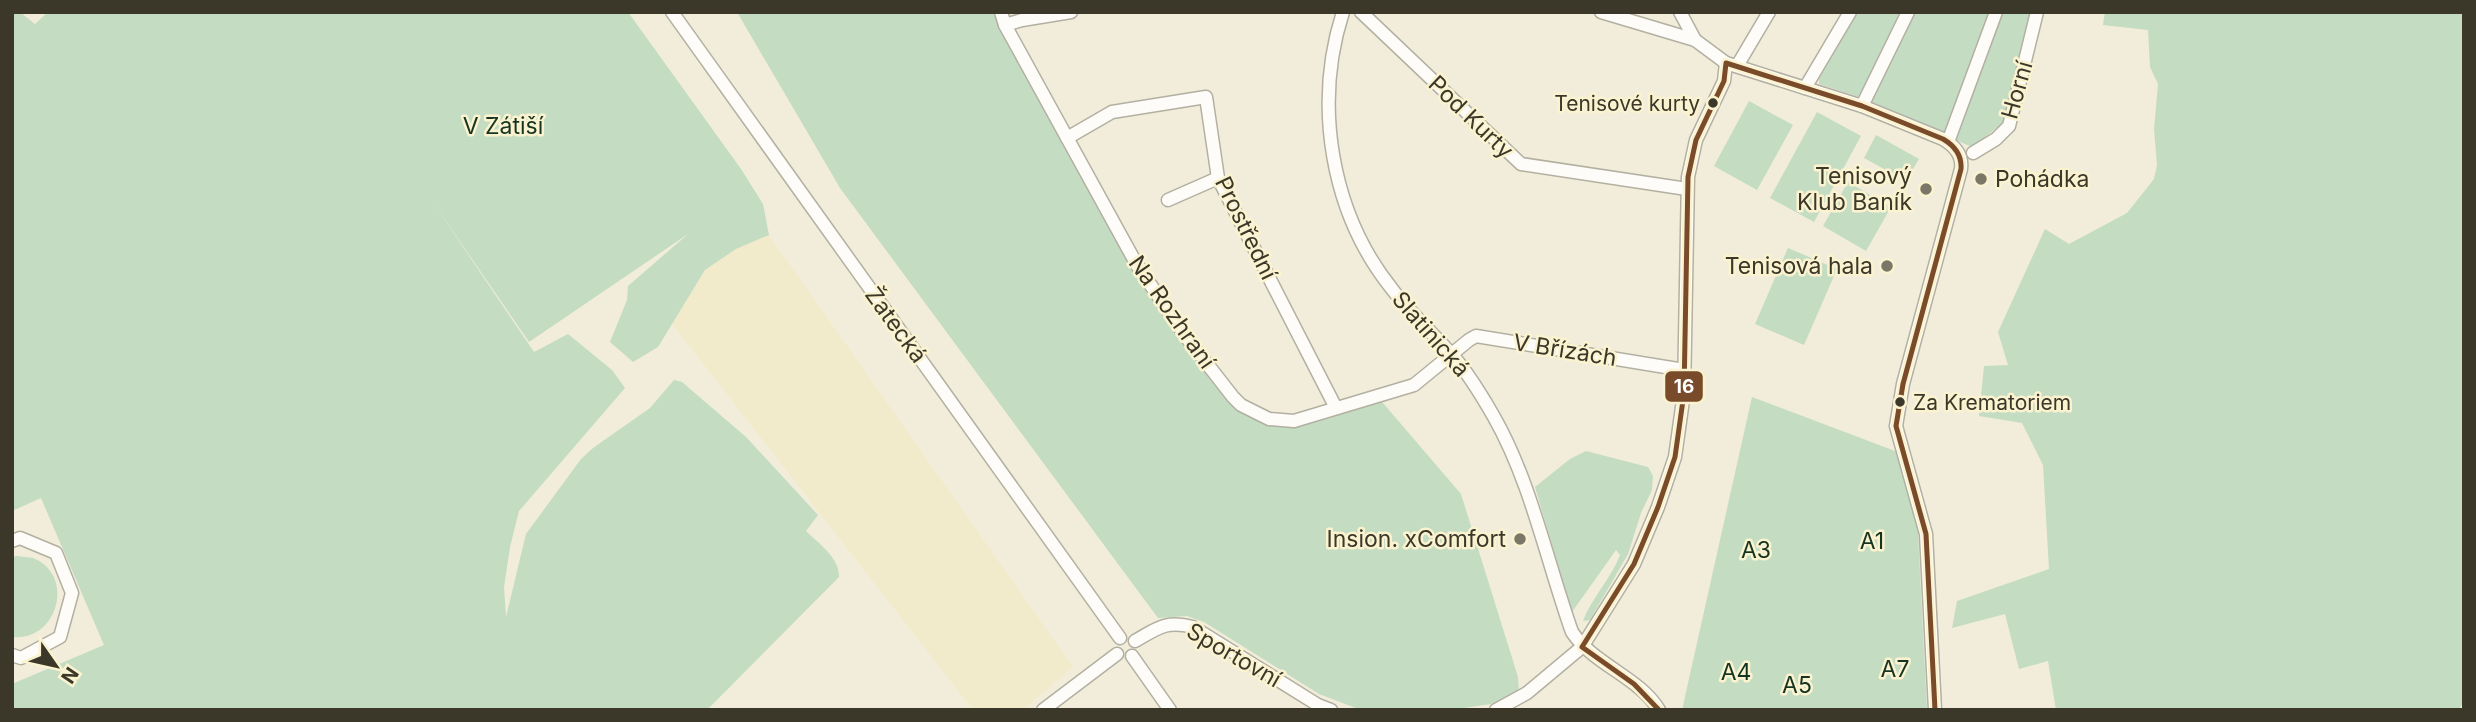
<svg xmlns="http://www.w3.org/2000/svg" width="2476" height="722" font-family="Inter,sans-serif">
	<rect width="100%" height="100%" fill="#f1edda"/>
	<polygon fill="#f2ebcb" points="769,235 1073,667 1023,710 973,710 672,324 705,270 736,249"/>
	<g fill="#c3dcc2">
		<path d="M12 12H20L35 24 48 12H628L741 169 763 204 769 235 736 249 705 270 658 347 633 362 610 342 627 300 628 286 688 234 529 342 430 198 534 352 568 334 612 370 625 388 519 511 510 547 504 587 506 617 526 534 581 459 593 448 650 408 674 380 682 382 746 437 818 515 806 531C818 543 840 558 839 577L707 710H12V684L104 645 41 498 12 511Z"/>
		<polygon points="737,12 1001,12 1137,265 1233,397 1266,417 1299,420 1377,396 1461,494 1518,677 1519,694 1498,703 1450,710 1361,710 1319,694 1204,622 1187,616 1158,618 840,188"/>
		<polygon points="1858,12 2031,12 2004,122 1972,147 1958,141 1952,135 1862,98 1819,84 1819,79"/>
		<polygon points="2105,12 2464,12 2464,701 2459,710 2056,710 2048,661 2019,669 2005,614 1952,628 1957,601 2049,569 2043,465 2022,423 1979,416 1984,366 2008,365 1998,332 2045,229 2069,244 2127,213 2154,179 2157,165 2154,129 2158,84 2150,67 2148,30 2103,25"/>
		<polygon points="1749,101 1793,125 1757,190 1714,166"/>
		<polygon points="1817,112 1861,136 1814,222 1770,198"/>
		<polygon points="1876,135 1919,159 1906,181 1864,158"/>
		<polygon points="1848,182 1891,207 1866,251 1823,226"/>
		<polygon points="1788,248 1837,269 1804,345 1755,324"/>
		<polygon points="1752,397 1895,451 1917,514 1927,710 1682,710"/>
		<path d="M1586 451 1648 467 1653 476 1652 490 1641 513 1628 554 1590 620 1583 621C1592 597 1611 579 1620 555L1616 550 1572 612 1535 487 1570 459Z"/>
		<path d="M17 556C22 557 29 557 33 558 76 575 58 642 12 637V557Z"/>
	</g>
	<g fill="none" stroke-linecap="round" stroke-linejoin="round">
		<defs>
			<g id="minor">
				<polyline points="672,12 1120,638"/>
				<polyline points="1001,12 1005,25 1137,265 1187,338 1233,397 1241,405 1269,419 1294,421 1414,385 1469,340 1476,336 1684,370"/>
				<path d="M1343 12C1313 105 1331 213 1392 289 1410 313 1433 333 1453 356 1469 374 1482 396 1494 417 1531 482 1547 562 1572 632 1594 665 1639 677 1659 710"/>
				<polyline points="1361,12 1521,164 1687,189"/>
				<polyline points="1601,12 1695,40"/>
				<path d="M1680 12 1695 40 1726 63 1862 106 1943 139C1955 146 1963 155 1961 169L1903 384 1896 426 1926 534 1935 710"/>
				<polyline points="1005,25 1022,20 1071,12"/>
				<polyline points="1737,66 1769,12"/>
				<polyline points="1805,88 1850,12"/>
				<polyline points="1862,106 1908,12"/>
				<polyline points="1067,138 1112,112 1206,97 1218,178 1336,408"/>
				<polyline points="1948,142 1996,12"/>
				<polyline points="1973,153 1996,139 2009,126 2037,12"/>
				<polyline points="1168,200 1218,178"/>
				<polyline points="12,541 20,538 56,553 72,593 60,637 21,658 12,655"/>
				<path d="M1135 641C1158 628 1166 620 1193 627L1318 705 1331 710"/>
				<polyline points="1132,656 1170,710"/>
				<polyline points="1043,710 1117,654"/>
				<polyline points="1496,710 1527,693 1582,647 1634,564 1658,507 1675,457 1684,393 1688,177 1696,140 1724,81 1726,63"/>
			</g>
		</defs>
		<use href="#minor" stroke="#b3b0a1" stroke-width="15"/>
		<use href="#minor" stroke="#fdfcf9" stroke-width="12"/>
		<defs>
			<path id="bus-1" d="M1659 710 1634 684 1582 647 1634 564 1658 507 1675 457 1684 393 1688 177 1696 140 1724 81 1726 63 1862 106 1943 139C1955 146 1962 155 1961 169L1903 384 1896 426 1926 534 1935 710"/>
		</defs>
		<use href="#bus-1" stroke="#fbf3d0" stroke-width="10"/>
		<use href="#bus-1" stroke="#7a4b2a" stroke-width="5"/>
	</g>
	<g fill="#3b382a" stroke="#fbf3d0" stroke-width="2.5">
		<circle cx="1713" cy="103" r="6"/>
		<circle cx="1900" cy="402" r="6"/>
	</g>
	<g fill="#7b7768" stroke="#fbf3d0" stroke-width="2.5">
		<circle cx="1981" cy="179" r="7"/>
		<circle cx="1926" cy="189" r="7"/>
		<circle cx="1887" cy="266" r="7"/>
		<circle cx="1520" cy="539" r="7"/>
	</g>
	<g text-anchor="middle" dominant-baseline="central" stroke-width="5" stroke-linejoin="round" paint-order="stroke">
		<g font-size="21" fill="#3b382a" stroke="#fbf3d0" text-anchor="end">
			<text x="1700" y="103">Tenisové kurty</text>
			<text x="1913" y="402" text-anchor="start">Za Krematoriem</text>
		</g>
		<g font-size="23" fill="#3b382a" stroke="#fbf3d0">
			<text transform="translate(2017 90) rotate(-74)">Horní</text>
			<text transform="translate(1471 117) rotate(44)">Pod Kurty</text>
			<text transform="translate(1246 228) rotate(64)">Prostřední</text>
			<text transform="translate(1172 312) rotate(55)">Na Rozhraní</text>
			<text transform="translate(896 325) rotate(54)">Žatecká</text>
			<text transform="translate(1431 334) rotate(49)">Slatinická</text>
			<text transform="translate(1565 350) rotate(9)">V Břízách</text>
			<text transform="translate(1234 655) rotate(30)">Sportovní</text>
		</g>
		<g font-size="23" fill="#153522" stroke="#fbf3d0">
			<text x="503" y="126">V Zátiší</text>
			<text x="1872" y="541">A1</text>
			<text x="1756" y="550">A3</text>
			<text x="1895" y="669">A7</text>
			<text x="1736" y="672">A4</text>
			<text x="1797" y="685">A5</text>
		</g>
		<g font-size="23" fill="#3b382a" stroke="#fbf3d0" text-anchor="end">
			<text x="1912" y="176">Tenisový<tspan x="1912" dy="26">Klub Baník</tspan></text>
			<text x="1995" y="179" text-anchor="start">Pohádka</text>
			<text x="1873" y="266">Tenisová hala</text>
			<text x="1506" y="539">Insion. xComfort</text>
		</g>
	</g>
	<rect stroke="#fbf3d0" stroke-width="2.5" x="1664" y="370" width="40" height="33" rx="7" fill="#7a4b2a"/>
	<g font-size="19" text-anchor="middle" font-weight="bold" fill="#fff">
		<text x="1684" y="393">16</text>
	</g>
	<rect width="2476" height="722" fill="none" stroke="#3b382a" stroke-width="28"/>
	<g transform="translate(56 666) rotate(124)" stroke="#fbf3d0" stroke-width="5" paint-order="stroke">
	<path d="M0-5L12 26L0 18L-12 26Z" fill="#3b382a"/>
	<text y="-10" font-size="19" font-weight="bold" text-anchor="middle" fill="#3b382a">N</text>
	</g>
</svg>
